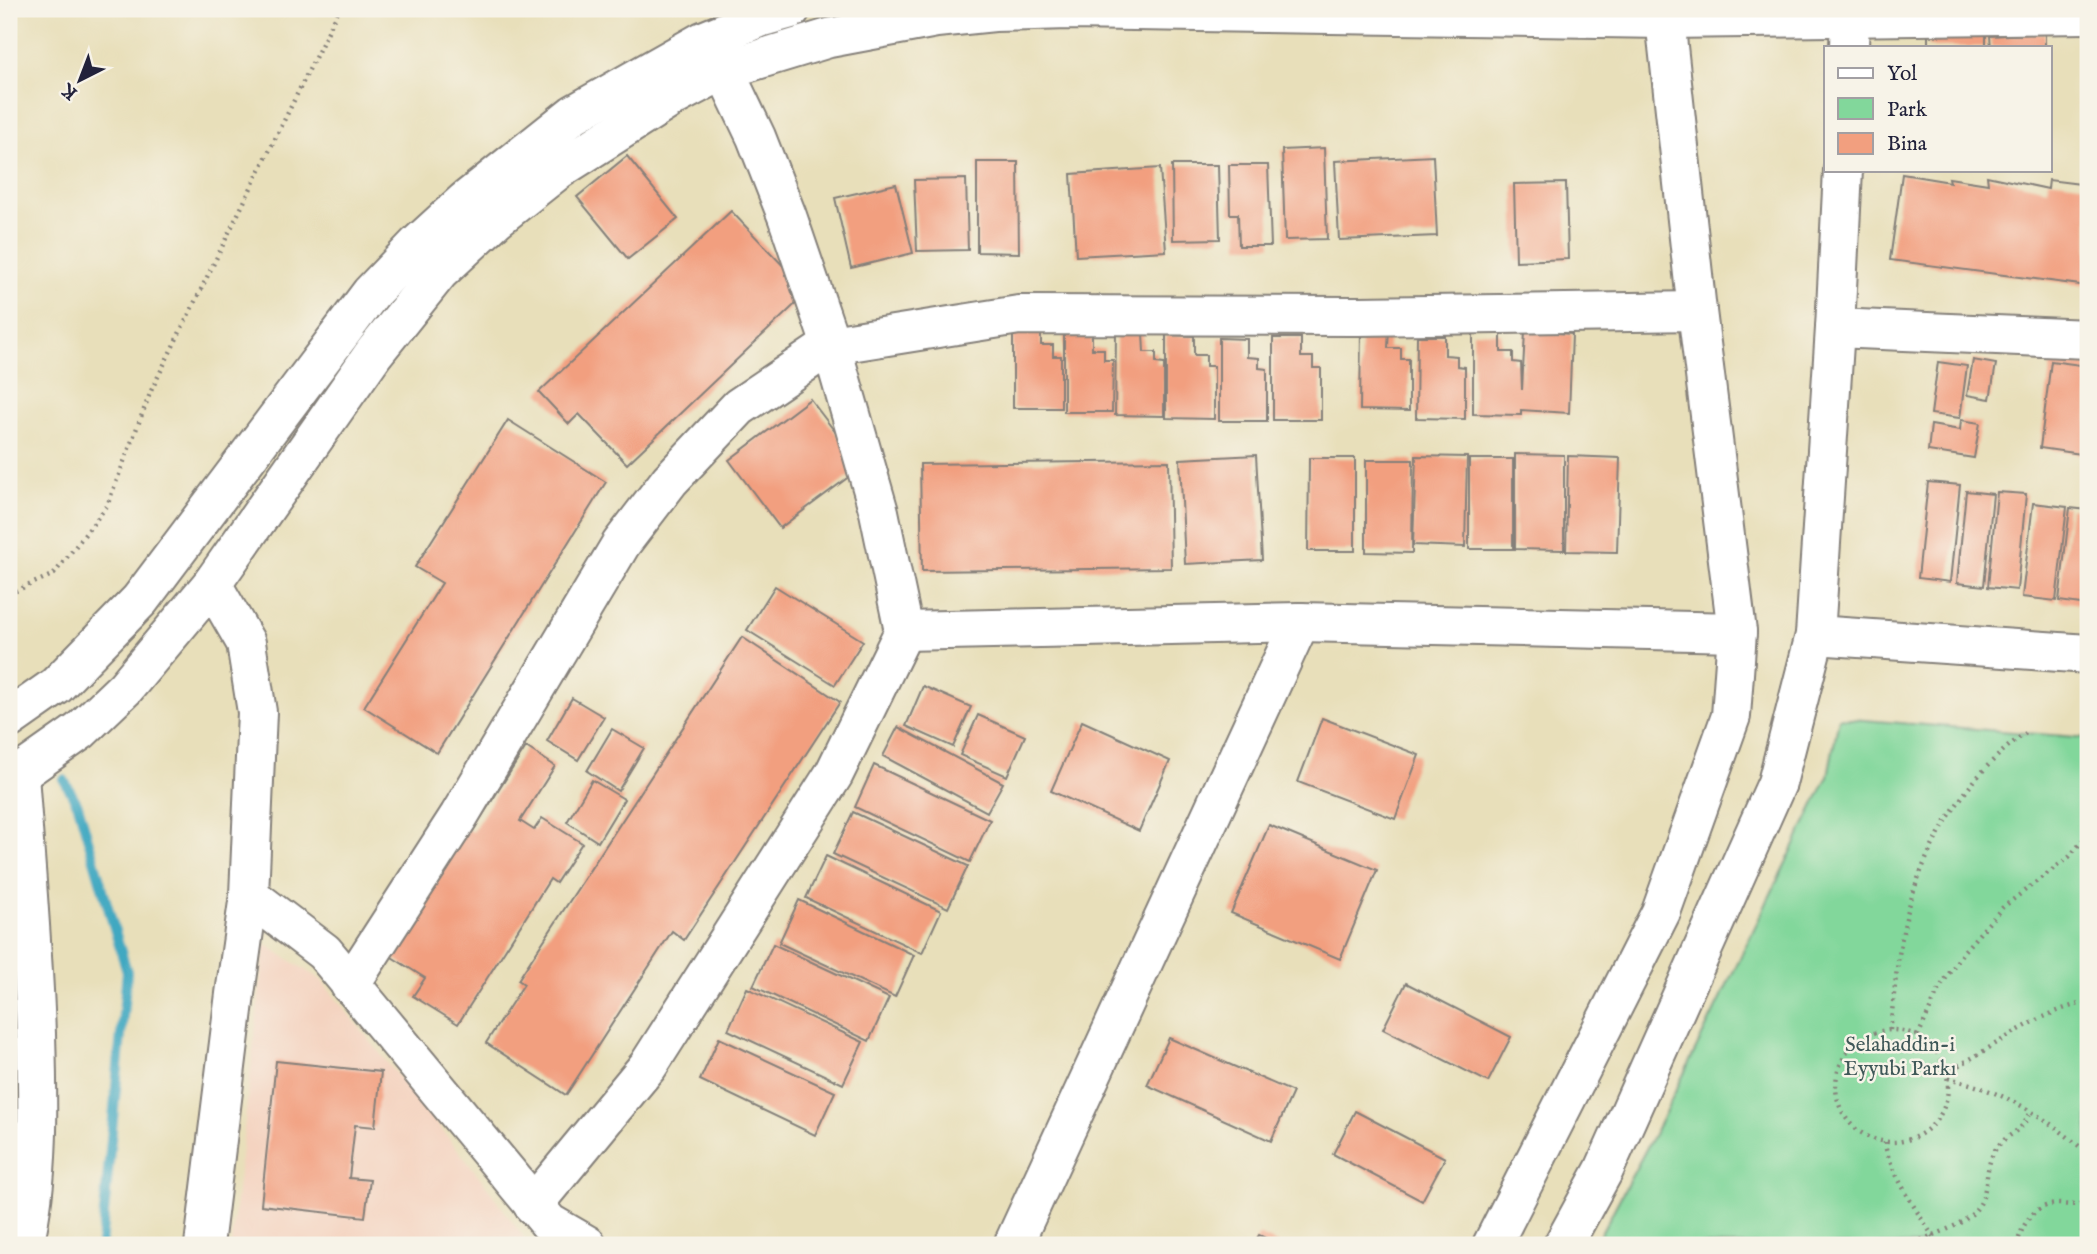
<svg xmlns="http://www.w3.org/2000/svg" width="2097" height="1254" font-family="'IM FELL English',serif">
	<rect width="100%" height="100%" fill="#f7f3e8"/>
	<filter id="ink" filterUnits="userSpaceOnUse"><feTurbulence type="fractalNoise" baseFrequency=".0143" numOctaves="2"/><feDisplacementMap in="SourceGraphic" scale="14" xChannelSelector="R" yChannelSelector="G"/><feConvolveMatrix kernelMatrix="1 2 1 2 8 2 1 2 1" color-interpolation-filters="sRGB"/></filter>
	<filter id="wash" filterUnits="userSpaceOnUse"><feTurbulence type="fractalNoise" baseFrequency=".00686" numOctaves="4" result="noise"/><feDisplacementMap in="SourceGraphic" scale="28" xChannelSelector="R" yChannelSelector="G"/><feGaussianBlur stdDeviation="1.57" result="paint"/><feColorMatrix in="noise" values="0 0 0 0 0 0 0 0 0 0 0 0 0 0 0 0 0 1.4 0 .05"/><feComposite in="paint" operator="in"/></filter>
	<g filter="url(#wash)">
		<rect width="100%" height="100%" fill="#e8dfba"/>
		<polygon fill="#f4d3c0" points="265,944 321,980 483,1181 529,1245 231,1245"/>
		<polygon fill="#82d79b" stroke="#527c6b" stroke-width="2" points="1839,718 2088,738 2088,1245 1595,1245 1661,1121 1828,776"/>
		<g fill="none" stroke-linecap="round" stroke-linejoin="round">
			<polyline stroke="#41a8c1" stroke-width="10" points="64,780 78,805 127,972 101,1245"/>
		</g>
		<g id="blocks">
			<g fill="#f29f7f">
				<polygon points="1928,31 1986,33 1986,47 1928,47"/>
				<polygon points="2045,33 2045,47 1991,47 1990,36"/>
				<polygon points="1324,148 1327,239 1285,240 1282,150"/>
				<polygon points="627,156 678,219 628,259 577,197"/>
				<polygon points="1433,156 1437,236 1339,240 1335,161"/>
				<polygon points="977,162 1018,162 1019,253 977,252"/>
				<polygon points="1172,165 1218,165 1220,239 1173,240"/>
				<polygon points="1229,165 1268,165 1271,246 1239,246 1238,214 1230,214"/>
				<polygon points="1160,168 1166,251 1076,256 1071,174"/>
				<polygon points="1902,174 1950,182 1949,178 1988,184 1987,176 2048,189 2049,180 2088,185 2088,286 1890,260"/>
				<polygon points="966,179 968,250 917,251 914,180"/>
				<polygon points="1566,183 1568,259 1516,261 1514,184"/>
				<polygon points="896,184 913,253 851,268 835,198"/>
				<polygon points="731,211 808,292 627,464 579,414 569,424 539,392"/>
				<polygon points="1013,326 1041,326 1041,345 1053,345 1053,356 1061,356 1061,408 1013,408"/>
				<polygon points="1361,328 1389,328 1388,348 1401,348 1401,359 1409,359 1409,411 1360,410"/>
				<polygon points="1064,329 1092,330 1092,349 1104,349 1104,360 1113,360 1112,412 1064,412"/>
				<polygon points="1525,331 1572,334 1569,413 1521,410 1521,415 1473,414 1473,332 1501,333 1501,352 1513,352 1513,362 1521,363 1522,390"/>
				<polygon points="1116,333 1143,333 1144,352 1156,352 1156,363 1164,364 1164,416 1115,415"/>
				<polygon points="1166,335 1194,336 1194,355 1206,355 1206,366 1214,366 1214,419 1166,418"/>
				<polygon points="1417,336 1445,336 1445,355 1457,356 1457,366 1465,367 1465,419 1416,418"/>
				<polygon points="1219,338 1247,339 1247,357 1259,358 1259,368 1267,369 1267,421 1219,421"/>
				<polygon points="1273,338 1301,338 1301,357 1313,357 1313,368 1321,368 1321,420 1273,420"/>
				<polygon points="1973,360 1996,364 1990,399 1967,395"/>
				<polygon points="2051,361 2088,366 2088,455 2040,448"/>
				<polygon points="1938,362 1967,366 1960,418 1931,414"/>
				<polygon points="810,399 862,467 780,528 729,460"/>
				<polygon points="508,420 606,482 437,753 364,707 442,583 415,567"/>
				<polygon points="1961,420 1980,423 1974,458 1928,451 1931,425 1960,430"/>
				<polygon points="1515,454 1564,455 1564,550 1515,549"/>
				<polygon points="1256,455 1262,560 1185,564 1180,459"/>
				<polygon points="1416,456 1467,457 1465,547 1413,545"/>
				<polygon points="1568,456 1620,458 1617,552 1566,551"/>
				<polygon points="1309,458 1355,458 1355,551 1308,551"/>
				<rect x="1469" y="459" width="44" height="90"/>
				<polygon points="1366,460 1413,460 1412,553 1366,552"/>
				<polygon points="1169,461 1171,568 922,571 920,464"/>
				<polygon points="1928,482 1960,485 1950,582 1918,578"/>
				<polygon points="1966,491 1993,494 1984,586 1957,583"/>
				<polygon points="1997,492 2026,494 2017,590 1988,587"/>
				<polygon points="2033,503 2067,507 2056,601 2022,597"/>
				<polygon points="2070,508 2088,510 2088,605 2059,601"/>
				<polygon points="775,586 863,641 835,685 747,630"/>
				<polygon points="742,637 840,702 684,940 672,931 566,1095 486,1043 524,984 518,980"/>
				<polygon points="923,686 971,707 953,747 906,726"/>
				<polygon points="572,698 604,717 578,760 547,741"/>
				<polygon points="978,715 1025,736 1007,776 960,755"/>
				<polygon points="1322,718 1419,755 1395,819 1298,782"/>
				<polygon points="1082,721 1170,761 1139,831 1051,791"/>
				<polygon points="898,727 1003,783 987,812 883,756"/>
				<polygon points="612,729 644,748 618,791 587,771"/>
				<polygon points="526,747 555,766 520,821 534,830 542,818 582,843 556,883 550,879 458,1024 413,996 425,978 387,954 467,829 472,832"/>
				<polygon points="874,765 990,820 970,862 855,807"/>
				<polygon points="592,780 624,799 598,842 567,822"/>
				<polygon points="853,812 968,866 948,908 833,854"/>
				<polygon points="1269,825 1377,870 1340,959 1231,913"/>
				<polygon points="826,856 941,911 922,953 806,898"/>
				<polygon points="799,900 914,955 895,997 779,943"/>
				<polygon points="773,944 889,998 869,1041 753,986"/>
				<polygon points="1406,983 1511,1037 1488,1082 1383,1029"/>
				<polygon points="747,988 863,1042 843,1084 728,1030"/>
				<polygon points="719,1038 835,1092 815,1135 700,1080"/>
				<polygon points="1169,1038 1293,1092 1271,1141 1147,1085"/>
				<polygon points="276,1061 381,1072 375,1127 355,1125 349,1178 370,1180 365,1217 261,1205"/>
				<polygon points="1355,1111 1445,1158 1422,1201 1333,1154"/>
				<polygon points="1259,1235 1280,1245 1253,1245"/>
			</g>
		</g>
	</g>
	<g filter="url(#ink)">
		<use href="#blocks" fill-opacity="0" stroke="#85807a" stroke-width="2"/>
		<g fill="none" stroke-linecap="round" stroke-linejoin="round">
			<defs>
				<g id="minor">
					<polyline points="1849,47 1850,17"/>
					<polyline points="1835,328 2088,339"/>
					<polyline points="904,631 1300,622 1737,632"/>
					<polyline points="1815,635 2088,654"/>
					<path d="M19 774C25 861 33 947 36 1034 38 1104 40 1177 24 1245"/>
					<polyline points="249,895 324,952 549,1223 587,1245"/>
					<polyline points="350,985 459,816 621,544 670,480 739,407 831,345 1019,315 1358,316 1697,311"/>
					<polyline points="533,1205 648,1066 834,774 904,631 879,512 831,345 787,216 756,137 724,70"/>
					<polyline points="204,1245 235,994 249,895 257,712 246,643 212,584"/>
					<polyline points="1013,1245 1300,622"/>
					<polyline points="1492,1245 1661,912 1731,716 1737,632 1697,311 1665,19"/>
					<polyline points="1563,1245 1604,1170 1777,783 1815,635 1835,328 1843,170"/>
				</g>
				<g id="major">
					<polyline points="9,719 56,686 140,600 371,293 418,244 465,201 574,114 703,41 759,18 791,9"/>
					<polyline points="9,776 19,774 80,731 125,688 212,584 374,353 439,272 496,219 558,170 673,97 724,70 829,38 936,18 994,12 1069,10 1665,19 2088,14"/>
				</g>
			</defs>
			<use href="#minor" stroke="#85807a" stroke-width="42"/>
			<use href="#major" stroke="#85807a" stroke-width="42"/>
			<g stroke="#85807a" stroke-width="4.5" stroke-dasharray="2 5" stroke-linecap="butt">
				<polyline points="9,594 54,574 107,506 151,391 339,9"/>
				<path d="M1890 1030C1895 988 1898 944 1910 903 1928 840 1971 770 2026 733"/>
				<circle cx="1892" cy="1086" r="56"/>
				<polyline points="1918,1036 1939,989 1963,952 2002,908 2069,857 2088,834"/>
				<path d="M1946 1072C1993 1049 2036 1012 2088 1002"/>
				<path d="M1948 1078C2003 1091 2046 1116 2088 1154"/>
				<path d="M1885 1142C1885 1164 1925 1225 1939 1245"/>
				<path d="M1908 1245C1933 1234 1974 1225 1983 1197 1988 1181 1986 1165 1995 1150 2007 1132 2021 1135 2031 1111"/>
				<path d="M2017 1245C2022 1225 2032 1206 2056 1204 2068 1204 2077 1207 2088 1201"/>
			</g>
			<use href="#minor" stroke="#fff" stroke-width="38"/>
			<use href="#major" stroke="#fff" stroke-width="38"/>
		</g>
	</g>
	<g text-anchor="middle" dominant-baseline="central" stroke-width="5" stroke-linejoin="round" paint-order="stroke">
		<g font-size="21" fill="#3f5858" stroke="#f7f3e8">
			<text x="1900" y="1045">Selahaddin-i<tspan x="1900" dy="24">Eyyubi Parkı</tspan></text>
		</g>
	</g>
	<rect width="2097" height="1254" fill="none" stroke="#f7f3e8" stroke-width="35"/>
	<rect x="1824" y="46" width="228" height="126" fill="#f7f3e8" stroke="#a29fa3" stroke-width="2"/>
	<rect x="1838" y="68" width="35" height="10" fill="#ffffff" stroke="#a29fa3" stroke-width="2"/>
	<text x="1887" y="80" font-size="21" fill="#22223b">Yol</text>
	<rect x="1838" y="98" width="35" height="21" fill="#82d79b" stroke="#a29fa3" stroke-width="2"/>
	<text x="1887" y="116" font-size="21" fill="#22223b">Park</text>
	<rect x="1838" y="133" width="35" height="21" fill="#f29f7f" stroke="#a29fa3" stroke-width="2"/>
	<text x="1887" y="150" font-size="21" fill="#22223b">Bina</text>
	<g transform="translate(80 80) rotate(222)" stroke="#f7f3e8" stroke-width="5" paint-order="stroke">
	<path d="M0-5L12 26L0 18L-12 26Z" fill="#22223b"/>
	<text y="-10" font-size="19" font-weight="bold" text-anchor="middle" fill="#22223b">K</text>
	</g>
</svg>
